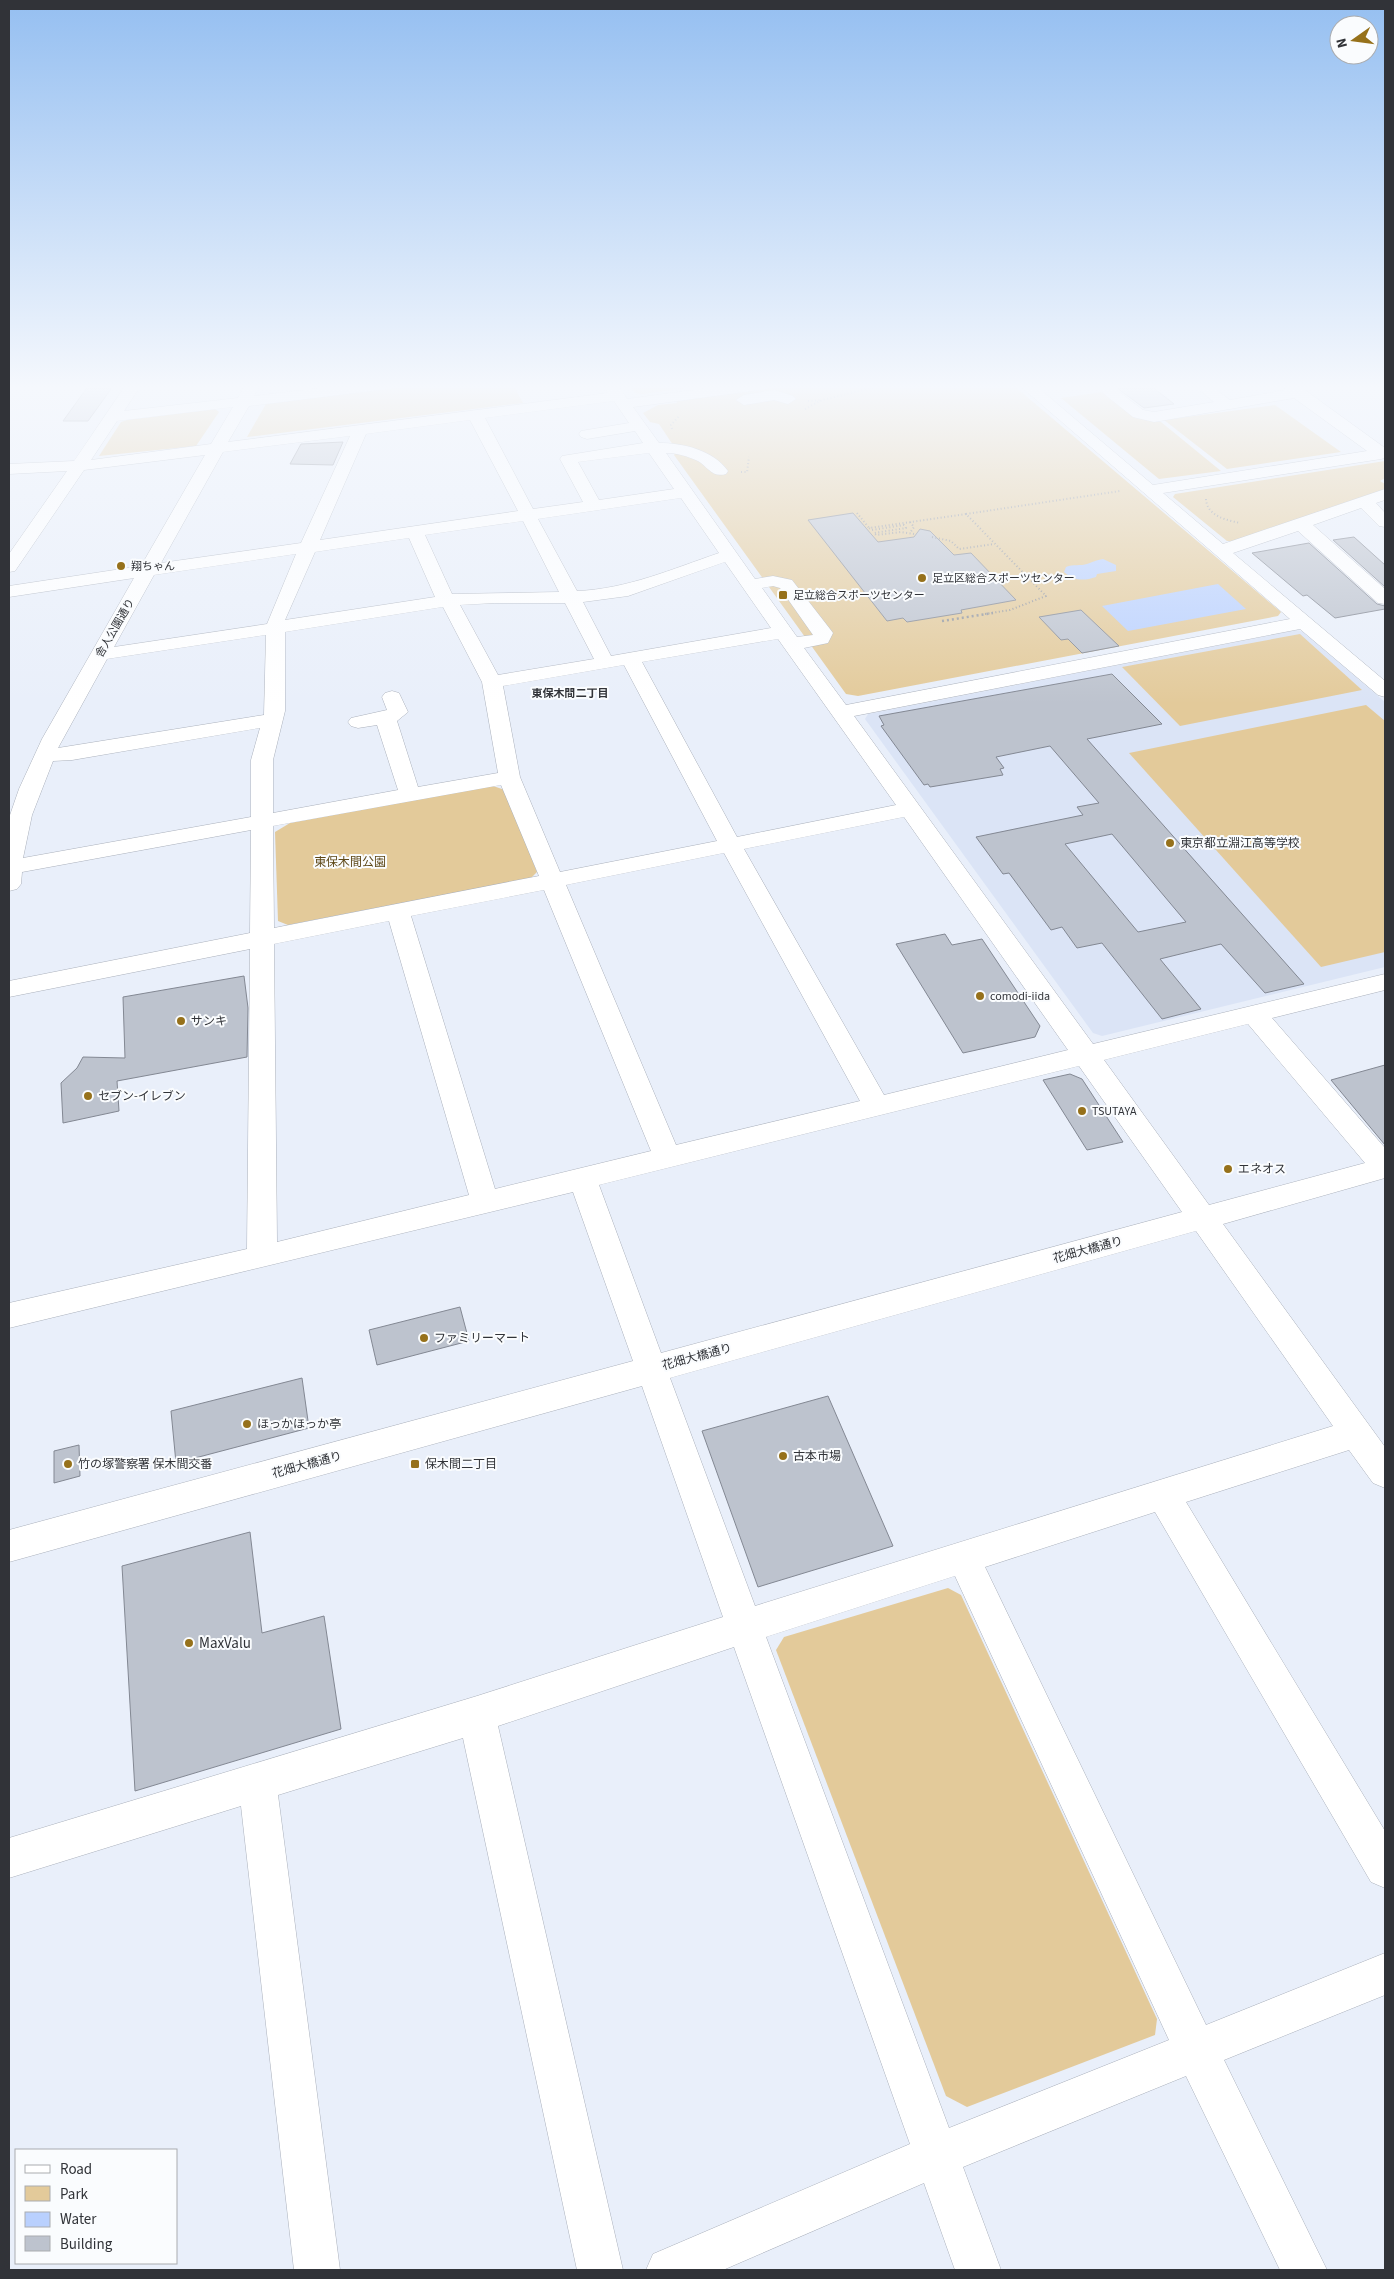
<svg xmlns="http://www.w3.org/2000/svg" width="1394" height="2279" font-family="'Source Sans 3','Noto Sans JP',sans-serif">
	<rect width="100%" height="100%" fill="#e9effa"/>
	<polygon fill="#dbe4f6" points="1297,630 1304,632 1385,702 1385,967 1102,1036 1093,1033 865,719 868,714"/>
	<g fill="#e3ca9a">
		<polygon points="420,385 539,385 515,388 523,403 247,437 266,404"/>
		<polygon points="629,385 709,385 642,394 635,393"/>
		<polygon points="794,385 1013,385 1281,612 1278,616 858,696 846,694 674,455 677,451 659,424 650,422 643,413 658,405 677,403 677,401"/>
		<polygon points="1102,392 1135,418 1161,422 1221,471 1159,479 1061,398"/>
		<polygon points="1275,405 1341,452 1227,469 1164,420"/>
		<polygon points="215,409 219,412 196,446 99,456 121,422 127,420"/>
		<polygon points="1385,461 1385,478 1380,481 1385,484 1385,492 1244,541 1227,541 1173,497 1175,494"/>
		<polygon points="1300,634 1362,690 1180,726 1122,667"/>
		<polygon points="1366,705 1385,721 1385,952 1321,967 1129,753"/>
		<polygon points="493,786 505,790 537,872 531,878 288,925 278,921 275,832 290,823"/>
		<polygon points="948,1588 961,1595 1157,2019 1155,2035 967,2107 946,2096 776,1650 784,1637"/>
	</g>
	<g fill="#b9d0fe">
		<path d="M1103 559 1116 565V571L1097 574 1096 577C1084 581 1074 581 1064 572L1066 567C1073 564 1081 566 1087 564 1093 562 1096 560 1103 559Z"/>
		<polygon points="1218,584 1246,609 1128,631 1102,606"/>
	</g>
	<g fill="#bdc3ce" stroke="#838893" fill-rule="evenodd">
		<polygon points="89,385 114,385 88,421 63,421"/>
		<polygon points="1113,385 1150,385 1174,404 1144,408"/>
		<polygon points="343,442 333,465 290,464 301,444"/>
		<polygon points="853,513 878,542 914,537 920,529 930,531 954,555 971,553 1016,600 961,610 962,613 907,622 903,618 887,621 808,520"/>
		<polygon points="1354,537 1385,565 1385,587 1333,540"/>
		<polygon points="1309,543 1377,604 1385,606 1385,609 1335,618 1307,595 1303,596 1252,553"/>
		<polygon points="1081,610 1119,646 1082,653 1068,639 1061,640 1039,617"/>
		<path d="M1112 674 1162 724 1087 739 1304 984 1265 993 1221 944 1160 959 1201 1009 1162 1019 1102 943 1077 948 1062 927 1051 930 1009 873 1003 874 976 837 1083 815 1077 807 1099 803 1050 746 996 757 1004 768 1000 769 1003 775 930 787 928 784 924 785 881 726 884 725 879 716ZM1112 834 1186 922 1138 932 1065 844Z"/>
		<polygon points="945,934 952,945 982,939 1040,1026 1035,1037 963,1053 896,944"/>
		<polygon points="244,976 248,1008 247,1057 117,1081 119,1111 63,1123 61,1083 77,1068 83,1057 125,1058 123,997"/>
		<polygon points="1385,1065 1385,1145 1331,1080"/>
		<polygon points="1070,1074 1082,1079 1123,1142 1087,1150 1043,1080"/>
		<polygon points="460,1307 469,1341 377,1365 369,1330"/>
		<polygon points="302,1378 309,1428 176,1463 171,1411"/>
		<polygon points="828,1396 893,1546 758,1587 702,1431"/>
		<polygon points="79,1445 80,1476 54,1483 54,1451"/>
		<polygon points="250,1532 262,1633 324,1616 341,1729 135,1791 122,1566"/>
	</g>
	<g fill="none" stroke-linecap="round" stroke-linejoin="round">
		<defs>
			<g id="minor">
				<path d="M126 385H141L124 411 238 398 245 385H260L254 396 346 385H393L386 389 249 406 228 442 608 393 603 385H618L627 399 731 385H773L766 389 633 407 659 443C683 443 713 450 728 471L726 474C712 478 708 467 698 461 687 456 677 453 666 453L755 579 773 576 792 580 830 629 833 633 828 643 804 648 846 705 1290 619 1019 385H1035L1153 485 1367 451 1294 398 1154 422 1133 417 1093 385H1110L1143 410 1154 412 1214 402 1193 385H1210L1230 400 1286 390 1282 385H1298L1385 448V458L1381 459 1163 493 1223 544 1385 489V500L1376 503 1385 513V527L1379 526 1361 508 1313 525 1385 589V604L1378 603 1298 531 1233 553 1385 681V697L1378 695 1300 629 854 716 1093 1044 1385 974V990L1272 1018 1385 1148V1178L1223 1224 1385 1447V1488L1373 1483 1349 1450 1186 1502 1385 1831V1888L1371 1882 1155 1512 985 1567 1206 2025 1385 1953V1995L1224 2060 1327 2270H1280L1186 2076 963 2167 1001 2270H955L924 2183 723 2270H646L653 2254 910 2144 734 1647 498 1726 623 2270H577L463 1738 278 1795 340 2270H294L241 1806 9 1878V1838L477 1696 723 1617 642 1386 9 1562V1530L633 1361 573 1192 9 1328V1303L247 1249 250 949 9 997V981L250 933 251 830 22 872 21 884 17 889 9 891V818L19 789 42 739 134 578 9 597V586L141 566 205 455 84 470 15 571 9 572V554L67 471 9 474V464L74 461ZM614 401 629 423 581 431 579 434 581 437 587 439 635 431 643 443 562 456 560 459 583 502 533 509 485 418ZM233 407 211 444 91 460 117 421ZM470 420 518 511 320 540 366 434ZM350 436 301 543 161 563 223 452ZM649 453 674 489 599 500 578 462ZM681 498 719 553C672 569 627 589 577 591L538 519ZM523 521 559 592 452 594 425 535ZM409 538 435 597 285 620 315 552ZM296 554 267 624 114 647 154 575ZM725 562 771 628 611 656 583 602 628 596ZM773 586 780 588 813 635 797 637 762 588ZM495 603H565L594 659 498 675 460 605ZM443 607 482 682 498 773 418 787 397 721 408 712 399 693 392 691 385 693 382 697 387 710 351 718 348 722 351 726 358 728 377 725 398 790 273 813V760L285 711V632ZM266 635 264 715 58 748 107 659ZM778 639 896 805 737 837 642 662ZM624 665 717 841 560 872 520 777 503 686ZM260 728 251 760V817L23 858 32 815 53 761 72 760ZM501 785 539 876 274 928 273 826ZM904 817 1068 1050 884 1095 744 849ZM724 853 860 1101 676 1145 566 885ZM544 890 651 1151 495 1189 411 916ZM389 921 469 1195 277 1242 274 944ZM1248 1024 1365 1163 1209 1205 1104 1060ZM1079 1066 1182 1212 661 1353 599 1185ZM1196 1231 1333 1426 755 1606 670 1378ZM955 1576 1169 2040 949 2128 766 1637Z"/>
				<polygon points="775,390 793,396 796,399 788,404 774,400 744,405 736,400 744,395"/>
			</g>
		</defs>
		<use href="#minor" stroke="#abb1bc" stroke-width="1"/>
		<g stroke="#90949c" stroke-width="2" stroke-dasharray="1 2.5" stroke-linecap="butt">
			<polyline points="955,389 959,385"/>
			<polyline points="808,401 822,400"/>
			<polyline points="805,409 822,400 884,385"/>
			<polyline points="672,429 671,425 680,415"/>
			<polyline points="741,472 747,472 749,457"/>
			<path d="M1206 499C1207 516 1226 520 1240 523"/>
			<polyline points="857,513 869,528"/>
			<polyline points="910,522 914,527 910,533"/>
			<polyline points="914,534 901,532 876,535 874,533 906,528 904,525 872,530 869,528 966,514"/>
			<polyline points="932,537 951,541 959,549 994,544"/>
			<polyline points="985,614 1010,610 1046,596 966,514 1120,491"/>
		</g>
		<polyline stroke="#90949c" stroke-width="2.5" stroke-dasharray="2 3" stroke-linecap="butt" points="942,621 993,613"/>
		<use href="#minor" fill="#fff" fill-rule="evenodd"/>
	</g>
	<linearGradient id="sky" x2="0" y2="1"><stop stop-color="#95bff1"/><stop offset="0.55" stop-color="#f5f8fd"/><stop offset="1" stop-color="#f5f8fd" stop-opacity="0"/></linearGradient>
	<rect width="1394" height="704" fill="url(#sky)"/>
	<g fill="#96711b" stroke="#fafcfe" stroke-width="2">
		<circle cx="121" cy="566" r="5"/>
		<circle cx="922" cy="578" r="5"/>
		<rect x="778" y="590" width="10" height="10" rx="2.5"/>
		<circle cx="1170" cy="843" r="5"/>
		<circle cx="980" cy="996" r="5"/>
		<circle cx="181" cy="1021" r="5"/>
		<circle cx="88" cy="1096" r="5"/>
		<circle cx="1082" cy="1111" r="5"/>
		<circle cx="1228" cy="1169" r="5"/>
		<circle cx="424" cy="1338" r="5"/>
		<circle cx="247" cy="1424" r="5"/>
		<circle cx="783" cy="1456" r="5"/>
		<circle cx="68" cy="1464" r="5"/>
		<rect x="410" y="1459" width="10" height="10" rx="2.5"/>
		<circle cx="189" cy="1643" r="5"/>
	</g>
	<g text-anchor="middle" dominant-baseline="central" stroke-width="4" stroke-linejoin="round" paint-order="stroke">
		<g font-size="11" fill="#313338" stroke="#fafcfe" text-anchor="start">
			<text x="131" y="566">翔ちゃん</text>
			<text x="932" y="578">足立区総合スポーツセンター</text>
			<text x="793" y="595">足立総合スポーツセンター</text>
		</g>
		<g font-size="11" fill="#313338" stroke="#fafcfe">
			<text transform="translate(115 628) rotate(-60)">舎人公園通り</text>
		</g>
		<g font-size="11" font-weight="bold" fill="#313338" stroke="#fafcfe">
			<text x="570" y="693">東保木間二丁目</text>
		</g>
		<g font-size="12" fill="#313338" stroke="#fafcfe" text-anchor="start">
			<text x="1180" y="843">東京都立淵江高等学校</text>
			<text x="990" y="996">comodi-iida</text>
			<text x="191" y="1021">サンキ</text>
			<text x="98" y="1096">セブン-イレブン</text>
			<text x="1092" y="1111">TSUTAYA</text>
			<text x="1238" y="1169">エネオス</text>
			<text x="434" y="1338">ファミリーマート</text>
			<text x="257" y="1424">ほっかほっか亭</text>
			<text x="793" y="1456">古本市場</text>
			<text x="78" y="1464">竹の塚警察署 保木間交番</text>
			<text x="425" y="1464">保木間二丁目</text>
		</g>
		<g font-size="12" fill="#5d4717" stroke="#fafcfe">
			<text x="350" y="862">東保木間公園</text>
		</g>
		<g font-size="12" fill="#313338" stroke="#fafcfe">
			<text transform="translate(1088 1250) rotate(-15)">花畑大橋通り</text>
			<text transform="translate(697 1357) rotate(-15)">花畑大橋通り</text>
			<text transform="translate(307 1465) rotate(-15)">花畑大橋通り</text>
		</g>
		<g font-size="15" fill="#313338" stroke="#fafcfe" text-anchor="start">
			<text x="199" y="1643">MaxValu</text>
		</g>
	</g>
	<rect width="1394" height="2279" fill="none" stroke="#313338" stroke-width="20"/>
	<rect x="15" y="2149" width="162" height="115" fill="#fafcfe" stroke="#aaacaf"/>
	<rect x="25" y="2165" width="25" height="8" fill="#ffffff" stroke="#aaacaf"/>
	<text x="60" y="2174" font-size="15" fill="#313338">Road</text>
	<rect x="25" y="2186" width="25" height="15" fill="#e3ca9a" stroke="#aaacaf"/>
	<text x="60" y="2199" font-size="15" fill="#313338">Park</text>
	<rect x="25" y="2212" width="25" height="15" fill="#b9d0fe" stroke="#aaacaf"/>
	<text x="60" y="2224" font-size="15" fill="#313338">Water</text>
	<rect x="25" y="2236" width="25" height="15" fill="#bdc3ce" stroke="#aaacaf"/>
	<text x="60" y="2249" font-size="15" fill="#313338">Building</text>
	<g transform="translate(1354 40) rotate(256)"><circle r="24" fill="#fafcfe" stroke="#aaacaf"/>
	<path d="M0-4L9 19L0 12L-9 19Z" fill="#96711b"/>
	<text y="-8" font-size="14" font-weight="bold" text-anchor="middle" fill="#313338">N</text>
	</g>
</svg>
